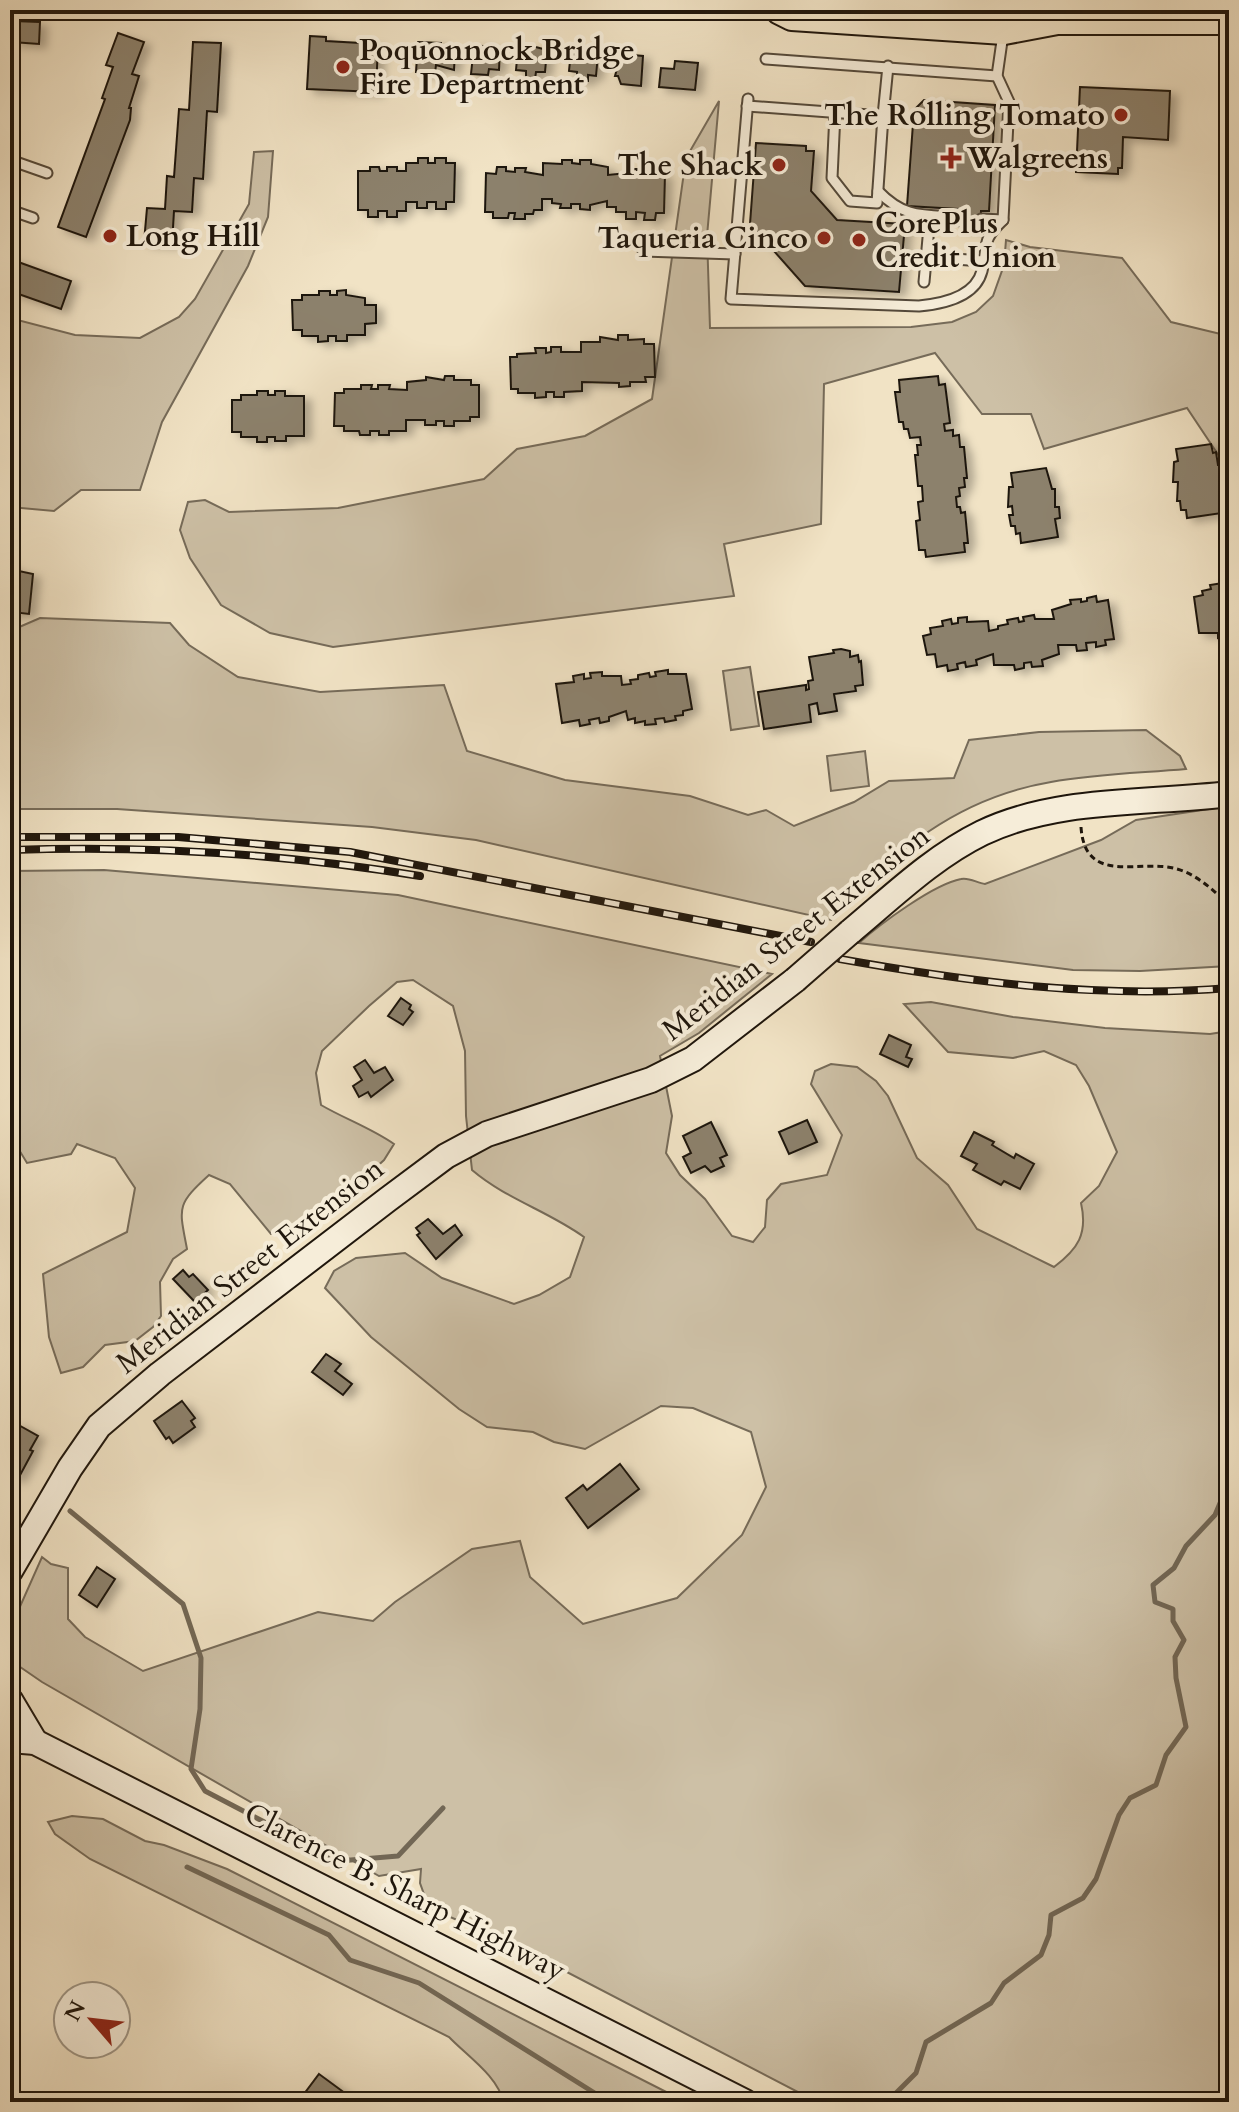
<svg xmlns="http://www.w3.org/2000/svg" width="1239" height="2112" font-family="Cardo,serif">
	<defs>
		<filter id="shadow"><feDropShadow dx="7" dy="4" stdDeviation="4" flood-color="#0004"/></filter>
	</defs>
	<rect width="100%" height="100%" fill="#f1e3c5"/>
	<filter id="stains"><feTurbulence type="fractalNoise" baseFrequency=".0025" numOctaves="4"/><feColorMatrix values="0 0 0 0 .2 0 0 0 0 .09 0 0 0 0 .02 0 0 0 .5 -.17"/></filter>
	<radialGradient id="worn" r=".72"><stop offset=".6" stop-color="#630" stop-opacity="0"/><stop offset="1" stop-color="#630" stop-opacity=".3"/></radialGradient>
	<g fill="#cdc0a6" stroke="#766b59" stroke-width="2">
		<polygon points="719,101 707,236 710,328 911,327 952,322 976,312 993,296 1004,265 1006,240 1030,247 1122,258 1171,322 1229,336 1229,471 1187,408 1044,449 1031,414 982,414 935,353 824,384 821,524 724,544 734,596 333,647 270,633 221,605 190,558 180,530 188,502 205,500 229,512 338,508 484,479 517,449 585,436 652,399 686,158"/>
		<polygon points="273,151 268,217 248,266 162,422 140,490 81,490 54,511 10,507 10,318 75,335 140,338 179,317 195,299 249,204 254,152"/>
		<path d="M40 618 170 623 189 645 238 677 320 692 444 685 467 751 565 780 690 796 748 815 766 810 794 826 854 802 889 781 954 778 969 740 1039 732 1146 730 1180 756 1186 769C1141 773 1095 774 1051 782 956 798 893 852 831 920L476 840 372 827 117 809H10V631Z"/>
		<polygon points="750,667 759,726 731,730 723,671"/>
		<polygon points="865,751 869,786 831,791 827,756"/>
		<path d="M1229 806V966L1140 971 1073 970 859 943C880 924 934 884 961 879 969 877 977 883 985 884L1101 840 1136 820Z"/>
		<path d="M104 870 398 895 772 974 699 1033 660 1056 672 1116 666 1153 680 1175 705 1199 732 1236 753 1242 765 1227 767 1200 781 1184 827 1175 842 1135 811 1084 815 1071 831 1064 857 1067 876 1081 888 1096 917 1158 948 1185 977 1229 1054 1267C1078 1249 1088 1234 1081 1203L1099 1186 1117 1152 1089 1086 1076 1065 1044 1051 1013 1058 948 1052 904 1004 931 1002 1013 1017 1105 1028 1210 1034 1229 1031V2102H817L511 1943 429 1908 420 1883 421 1869 379 1876 42 1682 10 1660V1629L42 1557 51 1564 68 1568V1619L85 1637 143 1671 318 1612 373 1621 395 1602 472 1549 520 1541 530 1577 583 1624 677 1598 742 1535 766 1487 751 1432 693 1408 661 1406 585 1449 554 1442 533 1432 487 1427 459 1409 371 1337 325 1288 334 1271 356 1258 405 1253 442 1278 514 1304 539 1295 570 1277 584 1237C548 1211 506 1199 472 1170L466 1116 465 1051 453 1006 413 980 397 982 369 1006 322 1051 316 1073 321 1105C345 1119 371 1128 394 1144L384 1160 303 1233 271 1234 230 1184 209 1175C176 1205 179 1207 187 1249L173 1259 160 1282 161 1316 153 1327 135 1341 105 1345 83 1367 61 1373 49 1337 43 1274 127 1232 135 1188 115 1158 77 1144 71 1154 27 1163 10 1135V871Z"/>
		<path d="M72 1816 103 1819 145 1841 164 1845 227 1869 686 2102H503C499 2077 466 2055 449 2037L90 1859 55 1834 48 1822Z"/>
	</g>
	<g fill="none" stroke-linecap="round" stroke-linejoin="round">
		<g stroke="#726755" stroke-width="5">
			<polyline points="70,1511 183,1604 201,1658 200,1709 191,1769 205,1791 339,1861 398,1856 443,1808"/>
			<polyline points="187,1867 329,1935 350,1960 419,1983 609,2102"/>
			<polyline points="893,2096 916,2073 926,2042 991,2003 1004,1983 1041,1955 1049,1935 1051,1915 1083,1898 1096,1879 1119,1815 1130,1798 1156,1785 1166,1755 1186,1727 1176,1678 1175,1657 1184,1640 1173,1621 1173,1609 1155,1602 1153,1585 1174,1568 1186,1546 1215,1515 1229,1482"/>
		</g>
	</g>
	<g fill="#8c816c" stroke="#1f160c" stroke-width="2" filter="url(#shadow)">
		<polygon points="13,21 40,22 39,44 12,42"/>
		<polygon points="118,33 144,42 132,74 139,76 129,108 131,108 130,120 86,237 58,227 105,99 102,98 113,67 106,65"/>
		<polygon points="310,36 326,37 326,41 378,44 376,92 307,89"/>
		<polygon points="193,42 221,43 217,112 207,111 203,179 194,178 192,212 174,211 172,244 144,242 147,208 165,209 167,176 174,177 179,109 189,110"/>
		<polygon points="418,42 441,43 441,52 455,52 454,70 436,65 435,73 416,72"/>
		<polygon points="474,45 500,48 499,70 489,69 488,75 471,74"/>
		<polygon points="532,46 547,50 545,72 536,72 535,79 526,78 526,71 516,70 518,48 531,49"/>
		<polygon points="584,50 598,54 596,76 588,75 588,81 577,80 577,72 569,71 571,51 584,53"/>
		<polygon points="621,54 643,56 641,86 621,84 618,76 615,76"/>
		<polygon points="675,61 698,63 695,90 659,87 661,68 674,69"/>
		<polygon points="1080,87 1170,91 1168,140 1123,137 1122,168 1118,168 1118,174 1076,172"/>
		<polygon points="924,100 995,105 989,211 981,211 980,227 957,226 958,209 907,206 914,110"/>
		<polygon points="756,143 806,146 806,151 814,151 811,191 837,220 905,224 899,292 805,286 750,224"/>
		<polygon points="418,158 428,158 428,163 435,163 435,158 446,158 446,163 455,163 454,202 446,202 446,209 436,209 436,202 427,202 427,208 417,208 417,202 406,202 406,211 397,211 397,217 387,217 387,211 378,211 378,217 368,217 368,210 358,210 358,171 370,171 370,167 379,167 380,171 387,171 387,167 397,167 397,171 406,171 406,163 418,163"/>
		<polygon points="562,160 572,160 572,163 580,164 580,160 591,160 591,164 608,167 608,175 627,173 627,169 637,169 637,173 644,174 644,168 655,169 655,174 665,174 664,213 656,213 655,220 644,220 645,213 636,212 636,219 626,219 626,212 616,212 616,207 607,207 607,201 590,205 590,210 580,209 580,204 571,204 571,208 560,208 561,204 552,203 552,199 542,199 542,210 534,210 533,214 525,214 525,219 514,219 515,213 509,213 508,218 493,218 493,212 485,212 486,173 496,174 497,167 506,167 506,171 515,172 515,168 526,168 525,172 543,175 543,163 562,164"/>
		<polygon points="10,259 71,281 61,309 10,291"/>
		<polygon points="346,290 346,295 365,298 365,305 376,305 376,323 365,324 365,335 347,335 347,341 336,341 336,336 328,336 328,341 318,342 318,336 302,336 302,330 293,330 292,300 302,300 302,295 319,295 319,291 330,291 330,295 337,295 337,291"/>
		<polygon points="618,335 628,335 628,340 644,339 644,344 654,344 655,377 645,377 646,382 630,382 630,386 619,387 619,383 582,382 582,391 564,392 564,397 554,397 554,392 546,392 546,397 535,398 535,393 518,393 518,389 511,389 510,357 517,357 517,354 536,353 535,348 546,348 546,353 551,352 551,347 561,347 561,352 581,352 581,342 600,342 600,337 618,340"/>
		<polygon points="445,376 454,376 454,380 471,380 471,385 479,385 479,417 470,417 470,421 454,421 454,426 444,426 444,421 436,421 436,425 425,425 425,420 406,420 406,431 389,431 389,435 379,435 379,431 370,431 370,435 360,435 359,431 344,431 344,426 334,426 335,393 344,393 344,389 361,389 361,385 372,385 371,389 378,389 378,385 390,385 389,389 407,390 407,382 426,380 426,377 444,380"/>
		<polygon points="938,376 939,385 945,384 950,423 944,424 945,431 953,430 953,436 959,435 960,447 964,447 967,478 964,478 965,487 959,488 960,496 956,497 957,507 960,507 961,513 965,512 968,543 964,543 965,552 926,557 925,550 919,550 916,521 920,520 918,502 923,501 922,486 918,486 915,455 918,455 917,445 921,445 920,437 910,438 908,429 904,429 903,422 899,422 895,392 900,392 899,380"/>
		<polygon points="257,391 268,391 268,395 275,395 275,391 285,391 285,396 304,396 304,436 286,436 286,441 275,441 275,437 267,437 267,442 257,442 257,437 241,437 241,432 232,432 232,400 241,400 241,395 257,395"/>
		<polygon points="1211,444 1213,453 1216,452 1218,465 1221,465 1223,475 1220,476 1226,494 1223,495 1224,504 1221,504 1222,513 1187,518 1186,510 1181,510 1180,501 1177,501 1178,482 1173,482 1174,462 1178,461 1176,449"/>
		<polygon points="1046,468 1052,489 1055,489 1055,507 1059,507 1060,518 1055,519 1058,537 1021,543 1020,533 1016,534 1015,526 1011,526 1009,515 1013,515 1012,506 1008,507 1009,487 1013,487 1011,473"/>
		<polygon points="10,566 14,567 14,570 33,574 29,614 13,612 12,617 10,617"/>
		<polygon points="1229,582 1229,636 1218,638 1218,633 1199,633 1194,597 1203,595 1202,591 1211,589 1210,585"/>
		<polygon points="1096,596 1097,602 1108,600 1114,639 1105,640 1106,645 1096,647 1096,642 1086,643 1087,650 1077,651 1076,645 1058,645 1059,654 1042,660 1043,666 1032,667 1031,662 1024,663 1024,668 1015,670 1014,665 994,665 993,654 976,660 977,665 966,667 965,662 957,664 958,669 948,671 947,665 937,667 935,654 927,655 923,636 931,634 930,628 943,626 942,621 951,619 952,624 958,623 958,618 967,617 967,622 988,621 989,631 998,629 998,626 1008,624 1007,620 1018,618 1019,622 1024,621 1023,617 1034,615 1035,619 1054,619 1052,610 1071,604 1070,600 1081,599 1081,602 1087,601 1087,598"/>
		<polygon points="841,649 850,651 850,657 858,655 859,662 861,661 863,685 855,686 856,691 834,694 837,711 819,714 817,703 809,705 811,722 764,729 758,692 806,685 806,690 809,689 808,681 813,680 809,657 834,653 833,650"/>
		<polygon points="668,670 668,674 686,674 692,709 683,711 683,715 675,716 676,720 665,722 664,718 655,719 656,724 645,725 645,721 635,723 635,718 628,720 626,711 609,717 609,721 600,723 599,718 589,720 590,724 580,726 579,720 562,723 556,684 574,682 573,676 584,674 584,679 591,678 590,673 602,672 602,676 621,676 622,685 631,684 630,680 638,679 638,675 649,673 650,677 656,676 655,672"/>
		<polygon points="401,998 411,1005 409,1009 413,1012 403,1025 388,1016"/>
		<polygon points="889,1035 911,1045 906,1057 912,1059 908,1067 880,1054"/>
		<polygon points="365,1060 374,1073 385,1067 393,1080 371,1097 368,1092 359,1097 353,1086 362,1080 354,1067"/>
		<polygon points="807,1120 817,1142 789,1154 779,1132"/>
		<polygon points="711,1122 727,1155 720,1158 724,1166 711,1172 705,1166 691,1173 683,1157 691,1153 683,1136"/>
		<polygon points="974,1132 994,1142 992,1145 1014,1158 1016,1154 1034,1164 1020,1189 1004,1181 1001,1185 973,1170 977,1164 961,1156"/>
		<polygon points="428,1219 443,1234 455,1225 462,1235 436,1259 417,1235 420,1233 416,1228"/>
		<polygon points="183,1270 189,1277 193,1274 208,1290 195,1302 173,1279"/>
		<polygon points="326,1354 341,1364 335,1371 352,1384 343,1395 312,1372"/>
		<polygon points="182,1401 195,1418 191,1421 195,1427 173,1443 169,1437 166,1439 154,1421"/>
		<polygon points="15,1423 38,1436 30,1450 33,1451 18,1479 10,1475 10,1432"/>
		<polygon points="620,1464 639,1489 588,1528 566,1498 583,1485 587,1490"/>
		<polygon points="97,1567 115,1579 97,1607 79,1595"/>
		<polygon points="319,2074 357,2102 298,2102"/>
	</g>
	<g fill="none" stroke-linecap="round" stroke-linejoin="round">
		<defs>
			<g id="lane">
				<polyline points="766,59 997,76"/>
				<path d="M748 99 731 299 919 306C941 304 975 298 982 271 989 244 980 242 1003 220L1009 102 997 76 1003 34"/>
				<polyline points="747,106 883,116 888,66"/>
				<polyline points="835,113 832,178 850,201 877,203 883,116"/>
				<polyline points="10,160 47,173"/>
				<path d="M878 191C904 218 922 215 957 217"/>
				<polyline points="10,210 33,218"/>
				<polyline points="981,219 1003,220"/>
				<polyline points="643,251 735,254"/>
				<polyline points="926,257 983,261"/>
				<polyline points="924,282 930,216"/>
			</g>
			<g id="secondary">
				<path d="M850 932C892 897 933 857 982 833 1057 797 1148 804 1229 794"/>
				<polyline points="10,1571 70,1468 99,1426 160,1374 387,1200 446,1156 487,1134 651,1080 693,1059 795,980"/>
				<polyline points="10,1700 35,1742"/>
				<polyline points="10,1740 35,1742 745,2102"/>
			</g>
			<polyline id="primary" points="780,10 792,16 1004,30 1057,20 1229,20"/>
		</defs>
		<use href="#lane" stroke="#54493a" stroke-width="13"/>
		<use href="#secondary" stroke="#1f160c" stroke-width="28"/>
		<use href="#primary" stroke="#1f160c" stroke-width="32"/>
		<path stroke="#1f160c" stroke-width="3" stroke-dasharray="6 4" stroke-linecap="butt" d="M1081 827C1085 887 1141 858 1177 869 1198 875 1214 891 1229 905"/>
		<use href="#lane" stroke="#f6edd9" stroke-width="9"/>
		<use href="#secondary" stroke="#f6edd9" stroke-width="24"/>
		<use href="#primary" stroke="#f1e3c5" stroke-width="28"/>
		<defs>
			<g id="rail">
				<polyline points="10,837 178,837 350,852 811,942"/>
				<path d="M10 850C147 845 285 854 420 876"/>
				<path d="M840 959C969 982 1099 999 1229 988"/>
			</g>
		</defs>
		<use href="#rail" stroke="#1f160c" stroke-width="8"/>
		<use href="#rail" stroke="#f6edd9" stroke-width="5" stroke-dasharray="15" stroke-linecap="butt"/>
		<defs>
			<polyline id="secondary-bridge" points="795,980 850,932"/>
		</defs>
		<use href="#secondary-bridge" stroke="#1f160c" stroke-width="28" stroke-linecap="butt"/>
		<use href="#secondary-bridge" stroke="#f6edd9" stroke-width="24"/>
	</g>
	<g fill="#8f2418" stroke="#f6edd9" stroke-width="3">
		<circle cx="343" cy="67" r="8"/>
		<circle cx="1121" cy="115" r="8"/>
		<path d="M947 146h8v8h8v8h-8v8h-8v-8h-8v-8h8z"/>
		<circle cx="779" cy="165" r="8"/>
		<circle cx="110" cy="236" r="8"/>
		<circle cx="824" cy="238" r="8"/>
		<circle cx="859" cy="240" r="8"/>
	</g>
	<g text-anchor="middle" dominant-baseline="central" stroke-width="8" stroke-linejoin="round" paint-order="stroke">
		<g font-size="30" font-weight="bold" fill="#1f160c" stroke="#f6edd9" text-anchor="start">
			<text x="359" y="50">Poquonnock Bridge<tspan x="359" dy="34">Fire Department</tspan></text>
			<text x="1105" y="115" text-anchor="end">The Rolling Tomato</text>
			<text x="967" y="158">Walgreens</text>
			<text x="763" y="165" text-anchor="end">The Shack</text>
			<text x="875" y="223">CorePlus<tspan x="875" dy="34">Credit Union</tspan></text>
			<text x="126" y="236">Long Hill</text>
			<text x="808" y="238" text-anchor="end">Taqueria Cinco</text>
		</g>
		<g font-size="30" fill="#1f160c" stroke="#f6edd9">
			<text transform="translate(796 933) rotate(-38)">Meridian Street Extension</text>
			<text transform="translate(250 1266) rotate(-38)">Meridian Street Extension</text>
			<text transform="translate(405 1892) rotate(27)">Clarence B. Sharp Highway</text>
		</g>
	</g>
	<rect width="1239" height="2112" fill="none" stroke="#f1e3c5" stroke-width="40"/>
	<rect x="12" y="12" width="1215" height="2088" fill="none" stroke="#1f160c" stroke-width="4"/>
	<rect x="20" y="20" width="1199" height="2072" fill="none" stroke="#1f160c" stroke-width="2"/>
	<g transform="translate(92 2020) rotate(298)"><circle r="38" fill="#f6edd9" stroke="#a09787" stroke-width="2"/>
	<path d="M0-6L14 30L0 20L-14 30Z" fill="#8f2418"/>
	<text y="-12" font-size="22" font-weight="bold" text-anchor="middle" fill="#1f160c">N</text>
	</g>
	<rect width="100%" height="100%" filter="url(#stains)"/>
	<rect width="100%" height="100%" fill="url(#worn)"/>
</svg>
